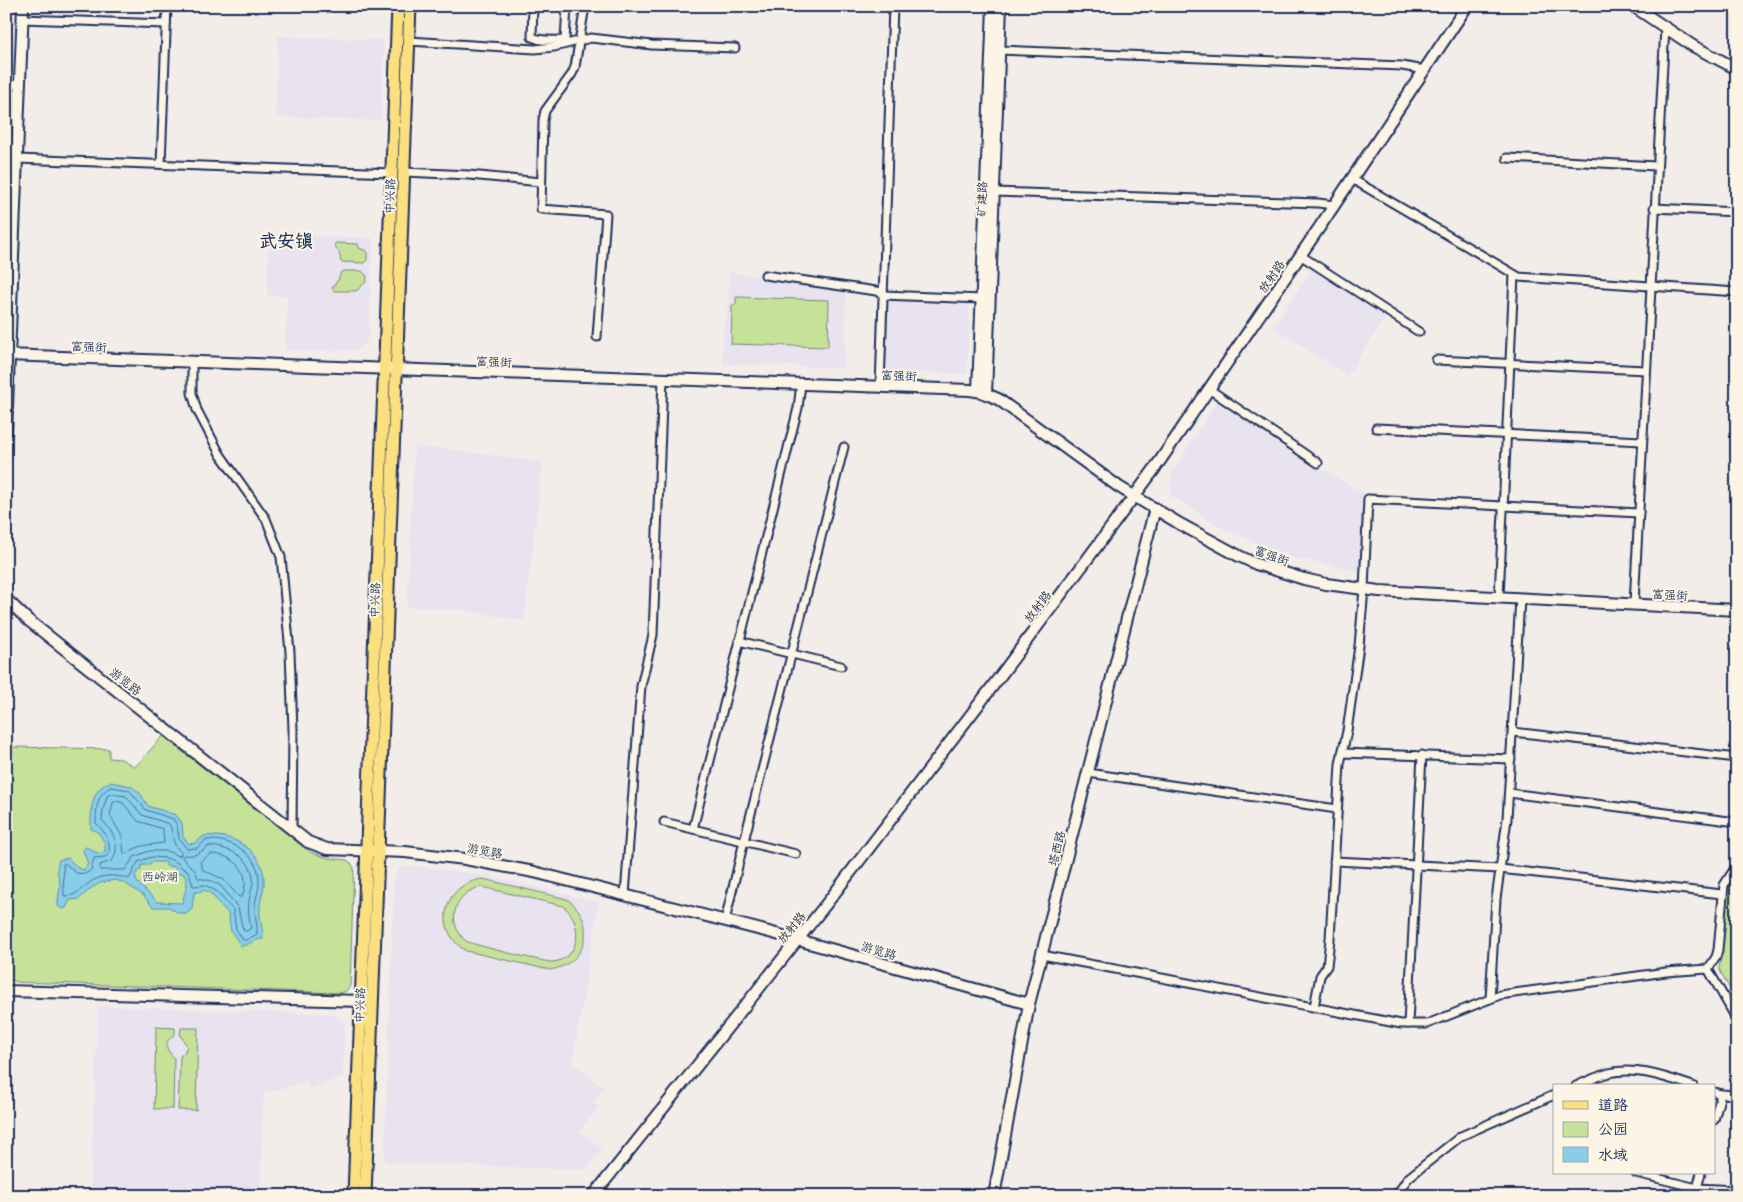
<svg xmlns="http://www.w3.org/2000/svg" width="1743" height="1202" font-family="Mali,'LXGW WenKai TC',sans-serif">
	<rect width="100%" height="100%" fill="#f3edea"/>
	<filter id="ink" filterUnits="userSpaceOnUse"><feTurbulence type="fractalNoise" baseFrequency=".02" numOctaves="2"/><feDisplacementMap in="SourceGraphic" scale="10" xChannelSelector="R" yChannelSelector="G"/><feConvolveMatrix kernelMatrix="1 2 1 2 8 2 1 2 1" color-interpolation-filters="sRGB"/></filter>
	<g filter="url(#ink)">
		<g fill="#e9e3f0">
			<polygon points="278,36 384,40 381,121 275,117"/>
			<polygon points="269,234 373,238 369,336 364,345 357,350 349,351 285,351 287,296 267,295"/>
			<polygon points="1314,265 1388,314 1347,376 1273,327"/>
			<polygon points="729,272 846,289 845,368 722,364 724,317 727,317"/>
			<polygon points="884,296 970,301 967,374 882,371"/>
			<polygon points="1218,399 1323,469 1366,495 1362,572 1294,558 1227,531 1171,496 1170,481 1173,471"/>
			<polygon points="414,447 438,448 543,462 524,621 462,610 407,607"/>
			<polygon points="411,865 489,876 599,902 573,1062 604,1088 593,1102 599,1107 580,1132 602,1148 587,1170 384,1163 394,876 400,868"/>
			<polygon points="98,1006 334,1014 345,1024 343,1077 309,1089 306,1081 271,1092 264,1092 260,1196 90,1196"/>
		</g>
		<g fill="#c6e198" stroke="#70887b" fill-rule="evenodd">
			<polygon points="336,243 358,244 359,248 367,251 367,260 364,263 341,262 339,252 334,245"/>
			<polygon points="344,271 362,271 367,276 366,282 356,291 334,291 332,288 338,280 341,272"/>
			<polygon points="736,297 829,300 828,347 731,344 732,305 736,305"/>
			<polygon points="163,736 310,852 328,858 347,860 351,863 354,868 350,986 346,991 341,993 17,982 6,978 6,901 12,747 109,749 109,758 121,759 135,767"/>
			<polygon points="1737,874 1737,1002 1719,969 1722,948 1724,901 1726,891"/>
			<path d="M483 879 567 899C598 921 588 964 550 970L466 951C432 930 443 883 483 879ZM482 887 563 906C584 921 581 960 552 962 544 962 473 945 466 941 445 923 454 891 482 887Z"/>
			<path d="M156 1027 175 1028V1034C162 1044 166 1048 174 1058L173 1109H154Z"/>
			<polygon points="181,1028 198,1028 196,1110 178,1110 180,1056 184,1053 187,1046 180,1035"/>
		</g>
		<path fill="#88cee9" stroke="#5c8eb1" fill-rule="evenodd" d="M110 782 131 786 140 793 148 806 176 815 182 823 183 837 189 844 195 843 204 836C230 833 262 848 264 878 265 888 260 898 260 908 259 918 263 929 263 939 254 939 250 945 241 946L231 931 228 913 219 904 212 894 204 890 194 893 192 909 186 914 177 912 169 907H153L143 895 123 882 115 880 100 883 90 889 79 899 70 900 66 908 62 909 58 906C57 899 60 893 60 885 59 877 55 869 59 860L68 858 78 868 84 870 88 864 83 850 86 847 93 850 95 853 105 852V843L98 832 91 829C91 811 90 789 110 782ZM151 862H166V866L176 867 175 874 182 873 185 876 187 885 182 903 157 902 137 882 135 875 139 870H141V865H150Z"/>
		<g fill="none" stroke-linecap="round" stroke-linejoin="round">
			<g stroke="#476f96" stroke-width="1">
				<path d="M111 787 129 790 146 810 173 819 177 825 179 839 187 849 197 848 206 840C229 838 259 853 259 880 260 890 254 900 255 911 255 918 258 926 257 934L246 940H243L236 929 233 910 216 891 205 885 193 886 189 872 181 867 178 863 167 858 151 857 138 862 129 879C114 874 101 874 88 884 78 891 77 896 64 896L63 864H66L76 873 85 874 91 870 94 858 105 857 109 854C111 838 105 833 96 823 96 810 97 792 111 787Z"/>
				<path d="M111 794 126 796 142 815 169 824C175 834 169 841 181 852V855L178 856 167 851H149L134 857 125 870H100V865L111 861C123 848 112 830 102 820L103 810 107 796Z"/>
				<path d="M116 801 123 803 138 821 163 829 164 843C150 845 138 844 127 854L124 853 122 836 110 816 113 803Z"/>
				<path d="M209 846C227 847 251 856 253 878 254 885 250 893 249 901 248 910 249 919 251 928L247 931H244L242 926 238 908 221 886 212 881 198 878 194 869 182 858 184 855C196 857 200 852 209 846Z"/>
				<path d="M211 854C236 855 252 872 242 897H239L223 879 203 870 200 862Z"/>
			</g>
			<defs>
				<g id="street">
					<path d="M533 6 532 37C542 42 554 40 565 40L567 6"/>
					<polyline points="585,6 575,67 572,74 545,111 543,120 541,209 606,214 597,337"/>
					<polyline points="22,19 166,24"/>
					<polyline points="409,41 535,49 554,47 591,38 652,45 735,48"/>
					<polyline points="999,50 1402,66 1425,70"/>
					<polyline points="6,84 20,85"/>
					<polyline points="1507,158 1656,166"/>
					<polyline points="17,159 392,173"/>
					<polyline points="161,164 167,6"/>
					<polyline points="404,172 469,175 541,182"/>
					<polyline points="1352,179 1519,277 1737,292"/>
					<path d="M994 192C1102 196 1210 199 1318 203L1334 205"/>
					<polyline points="1654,208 1737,212"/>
					<polyline points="1300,255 1419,332"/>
					<polyline points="765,275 883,292"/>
					<polyline points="883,295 982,299"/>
					<polyline points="1436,360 1646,370"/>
					<polyline points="192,362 192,393 197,410 220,454 266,519 281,557 290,652 293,730 292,829"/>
					<polyline points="880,387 893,6"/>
					<polyline points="1209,389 1318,463"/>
					<polyline points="1376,428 1642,441"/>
					<polyline points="1499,597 1514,275"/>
					<polyline points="1634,604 1665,27"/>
					<polyline points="739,641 841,666"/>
					<polyline points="1513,732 1737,758"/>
					<polyline points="1342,753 1511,759"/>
					<polyline points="1088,773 1337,809"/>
					<polyline points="1509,793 1737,822"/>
					<polyline points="664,822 796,854"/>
					<polyline points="693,829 798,408 801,384"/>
					<polyline points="1334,861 1500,869 1722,894"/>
					<polyline points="625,895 641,686 653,635 663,379"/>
					<polyline points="725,921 744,841 844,447"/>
					<polyline points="1042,955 1401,1024 1427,1024 1500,995 1666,972 1708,969 1716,957 1718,950 1724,885 1737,865"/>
					<polyline points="1708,969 1737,1020"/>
					<polyline points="1490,999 1496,899 1507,819 1520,598"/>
					<polyline points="1314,1007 1320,976 1327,966 1330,939 1340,764 1347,731 1359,646 1364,589 1368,499 1639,513"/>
					<polyline points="1408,1024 1422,755"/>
					<path d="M1576 1086C1587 1081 1598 1076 1609 1073 1637 1066 1667 1078 1693 1086"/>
					<polyline points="1714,1092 1721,1094 1737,1095"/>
					<polyline points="1714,1120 1721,1094"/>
					<polyline points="1636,1173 1697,1188 1737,1190"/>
					<polyline points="1396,1196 1408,1178 1461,1136 1554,1095"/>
					<polyline points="1695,1196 1701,1173"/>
				</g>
				<g id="secondary">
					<polyline points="1633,6 1693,46 1737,69"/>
					<polyline points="6,355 970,390 982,392 998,399 1119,487 1180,524 1239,556 1256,564 1304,579 1326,584 1379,591 1737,610"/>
					<polyline points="978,391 993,6"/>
					<polyline points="986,394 1001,6"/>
					<polyline points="6,432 23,6"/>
					<polyline points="6,599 28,620 308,842 327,849 405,852 465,859 534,872 769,932 1029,1004"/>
					<polyline points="6,991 361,1001"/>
					<polyline points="593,1196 827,903 989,691 1153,471 1319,228 1467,6"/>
					<polyline points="994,1196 1029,1004 1155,508"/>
				</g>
				<g id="primary">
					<polyline points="354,1196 398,6"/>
					<polyline points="365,1196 410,6"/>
				</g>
			</defs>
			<use href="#street" stroke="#1b2f5e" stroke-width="11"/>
			<use href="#secondary" stroke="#1b2f5e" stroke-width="14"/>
			<use href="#primary" stroke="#1b2f5e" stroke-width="15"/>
			<use href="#street" stroke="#fcf5e5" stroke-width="7"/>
			<use href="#secondary" stroke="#fcf5e5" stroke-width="10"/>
			<use href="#primary" stroke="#fce080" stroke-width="11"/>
		</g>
	</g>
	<g text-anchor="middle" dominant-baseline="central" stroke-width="4" stroke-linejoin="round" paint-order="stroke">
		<g font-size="12" fill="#1b2f5e" stroke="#fcf5e5">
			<text transform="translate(389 196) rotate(-88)">中兴路</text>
			<text transform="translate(981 199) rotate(-88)">矿建路</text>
			<text transform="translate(1271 276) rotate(-56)">放射路</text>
			<text transform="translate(89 346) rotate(2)">富强街</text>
			<text transform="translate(494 361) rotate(2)">富强街</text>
			<text transform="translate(899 375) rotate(2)">富强街</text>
			<text transform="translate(1272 555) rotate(20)">富强街</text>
			<text transform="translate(1670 594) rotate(3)">富强街</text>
			<text transform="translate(374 600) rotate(-88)">中兴路</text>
			<text transform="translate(1037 606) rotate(-53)">放射路</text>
			<text transform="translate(126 681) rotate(38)">游览路</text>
			<text transform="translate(1056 848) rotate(-76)">塔西路</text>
			<text transform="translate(485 850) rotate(10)">游览路</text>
			<text transform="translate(791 927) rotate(-51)">放射路</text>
			<text transform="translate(879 950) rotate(16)">游览路</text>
			<text transform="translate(359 1005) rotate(-88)">中兴路</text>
		</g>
		<g font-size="12" fill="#3d536a" stroke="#fcf5e5">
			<text x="160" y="876">西岭湖</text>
		</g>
		<g font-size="18" font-weight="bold" fill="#1b2f5e" stroke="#fcf5e5">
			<text x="286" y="240">武安镇</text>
		</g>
	</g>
	<rect width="1743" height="1202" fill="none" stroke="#fcf5e5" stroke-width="25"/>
	<rect x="12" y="12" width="1718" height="1177" fill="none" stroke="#1b2f5e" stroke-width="2" filter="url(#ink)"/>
	<rect x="1553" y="1084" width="162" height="90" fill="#fcf5e5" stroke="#a2a6af"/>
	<rect x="1563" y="1101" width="25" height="8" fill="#fce080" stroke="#a2a6af"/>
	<text x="1598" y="1110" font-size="15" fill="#1b2f5e">道路</text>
	<rect x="1563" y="1122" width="25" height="15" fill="#c6e198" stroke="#a2a6af"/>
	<text x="1598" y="1134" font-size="15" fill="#1b2f5e">公园</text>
	<rect x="1563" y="1147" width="25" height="15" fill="#88cee9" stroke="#a2a6af"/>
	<text x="1598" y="1160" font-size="15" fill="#1b2f5e">水域</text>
</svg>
